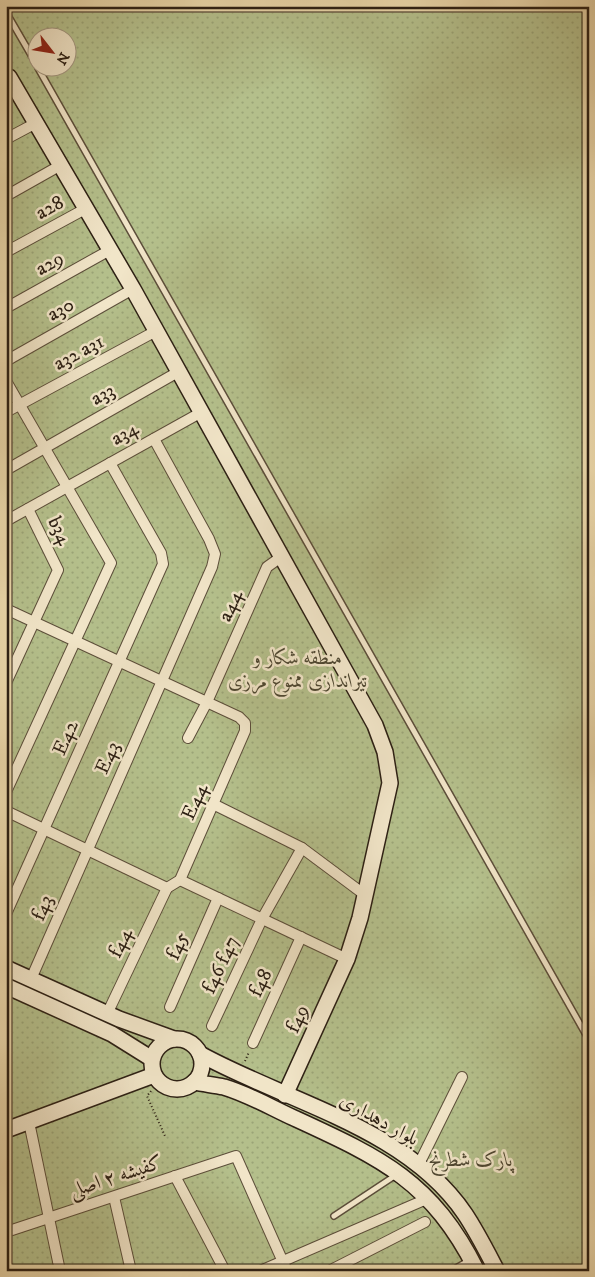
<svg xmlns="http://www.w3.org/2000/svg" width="595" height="1277" font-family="'IM FELL DW Pica',Amiri,serif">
	<defs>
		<pattern id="park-dots" width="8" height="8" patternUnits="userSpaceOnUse" patternTransform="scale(1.25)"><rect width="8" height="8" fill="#b4bf8b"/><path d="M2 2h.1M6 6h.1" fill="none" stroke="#9ba477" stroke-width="1.8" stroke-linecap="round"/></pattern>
	</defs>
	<rect width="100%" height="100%" fill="#ead7aa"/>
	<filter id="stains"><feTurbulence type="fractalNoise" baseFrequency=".004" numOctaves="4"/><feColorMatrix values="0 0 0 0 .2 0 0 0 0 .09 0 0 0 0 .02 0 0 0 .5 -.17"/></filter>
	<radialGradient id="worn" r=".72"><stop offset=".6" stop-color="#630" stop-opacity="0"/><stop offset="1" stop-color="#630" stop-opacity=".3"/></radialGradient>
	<path fill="url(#park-dots)" stroke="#707050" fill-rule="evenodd" d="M6 6H589V1271H6ZM38 38H68V68H38Z"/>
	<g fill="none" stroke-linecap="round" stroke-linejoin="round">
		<defs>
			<g id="service">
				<polyline points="6,12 38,67"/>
				<polyline points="38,68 589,1040"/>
				<polyline points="334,1216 396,1175"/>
				<polyline points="451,1271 470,1260"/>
			</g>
			<g id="minor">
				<polyline points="6,139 36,123"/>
				<polyline points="6,196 61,165"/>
				<polyline points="6,252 85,209"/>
				<polyline points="6,308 110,250"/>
				<polyline points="6,361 133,289"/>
				<polyline points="6,381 111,563 6,792"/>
				<polyline points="6,412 156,331"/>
				<polyline points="6,470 178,372"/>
				<polyline points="6,521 200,413"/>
				<polyline points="6,609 239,717 245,723 245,731 180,880 167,888"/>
				<polyline points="6,683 58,570 28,509"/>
				<polyline points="188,738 207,702 267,567 281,557"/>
				<polyline points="213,804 302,848 365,895"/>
				<polyline points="6,811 167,888"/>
				<polyline points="180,880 347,959"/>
				<polyline points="6,914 163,564 161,553 110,463"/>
				<polyline points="31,979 212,567 215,554 209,539 154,439"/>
				<polyline points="170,1007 218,898"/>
				<polyline points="107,1014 167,888"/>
				<polyline points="212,1026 262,919 302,848"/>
				<polyline points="253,1043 301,937"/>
				<polyline points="29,1122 60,1271"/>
				<polyline points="418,1166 462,1077"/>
				<polyline points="175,1176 225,1271"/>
				<polyline points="114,1197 131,1271"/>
				<polyline points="6,1232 236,1156 287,1271"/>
				<polyline points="260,1271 429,1198"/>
				<polyline points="329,1271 425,1222"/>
			</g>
			<g id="secondary">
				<polyline points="6,76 9,77 133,289 375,725 385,752 390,783 360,918 347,959 285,1095"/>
				<polyline points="6,968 119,1019 174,1039"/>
				<polyline points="6,986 112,1034 152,1059"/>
				<circle cx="177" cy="1064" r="25"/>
				<path d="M200 1054C287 1102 407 1128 465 1214 477 1232 487 1252 497 1271"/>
				<path d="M194 1082C204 1084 214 1085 224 1087 248 1094 272 1108 294 1118 381 1158 432 1181 477 1271"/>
				<polyline points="6,1130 154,1075"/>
			</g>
		</defs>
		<use href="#service" stroke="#5c4e3a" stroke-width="8"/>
		<use href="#minor" stroke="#5c4e3a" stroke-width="12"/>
		<use href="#secondary" stroke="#2d2014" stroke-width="18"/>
		<g stroke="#2d2014" stroke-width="2" stroke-dasharray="1 2.5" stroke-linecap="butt">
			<polyline points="245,1061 249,1052"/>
			<polyline points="151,1091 147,1096 165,1136"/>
		</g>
		<use href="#service" stroke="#f1e5c8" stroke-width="5"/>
		<use href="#minor" stroke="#f1e5c8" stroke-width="10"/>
		<use href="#secondary" stroke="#f1e5c8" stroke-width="15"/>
	</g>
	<g text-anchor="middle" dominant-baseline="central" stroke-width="5" stroke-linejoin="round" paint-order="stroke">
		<g font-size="20" fill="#2d2014" stroke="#f1e5c8">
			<text transform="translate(50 208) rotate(-29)">a28</text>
			<text transform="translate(50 264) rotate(-29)">a29</text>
			<text transform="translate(61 310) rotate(-29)">a30</text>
			<text transform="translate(79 353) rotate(-28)">a32 a31</text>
			<text transform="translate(103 395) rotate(-30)">a33</text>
			<text transform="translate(125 434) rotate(-29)">a34</text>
			<text transform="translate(59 531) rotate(64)">b34</text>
			<text transform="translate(231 606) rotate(-66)">a44</text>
			<text transform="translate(66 738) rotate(-66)">E42</text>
			<text transform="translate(108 758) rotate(-66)">E43</text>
			<text transform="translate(195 802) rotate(-66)">E44</text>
			<text transform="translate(43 908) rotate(-67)">f43</text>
			<text transform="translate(121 943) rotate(-64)">f44</text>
			<text transform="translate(178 946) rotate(-66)">f45</text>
			<text transform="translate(221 965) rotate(-65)">f46 f47</text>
			<text transform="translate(261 983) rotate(-65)">f48</text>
			<text transform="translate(298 1019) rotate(-66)">f49</text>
			<text transform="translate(379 1120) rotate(29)">بلوار دهداری</text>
			<text transform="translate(116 1177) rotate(-18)">کفیشه ۲ اصلی</text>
		</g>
		<g font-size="20" font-style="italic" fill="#4f4832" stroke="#f1e5c8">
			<text x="298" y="658">منطقه شکار و<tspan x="298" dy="23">تیراندازی ممنوع مرزی</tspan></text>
			<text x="471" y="1160">پارک شطرنج</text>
		</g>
	</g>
	<rect width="595" height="1277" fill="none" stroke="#ead7aa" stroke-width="25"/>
	<rect x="8" y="8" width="580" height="1262" fill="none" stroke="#2d2014" stroke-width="2.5"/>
	<rect x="12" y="12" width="570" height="1252" fill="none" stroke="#2d2014"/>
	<g transform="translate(52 52) rotate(121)"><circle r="24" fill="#f1e5c8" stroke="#a39680"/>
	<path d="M0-4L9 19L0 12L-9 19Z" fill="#8f2418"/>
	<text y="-8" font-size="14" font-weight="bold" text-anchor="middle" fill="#2d2014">N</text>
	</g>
	<rect width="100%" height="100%" filter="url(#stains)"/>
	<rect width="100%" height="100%" fill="url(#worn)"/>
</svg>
